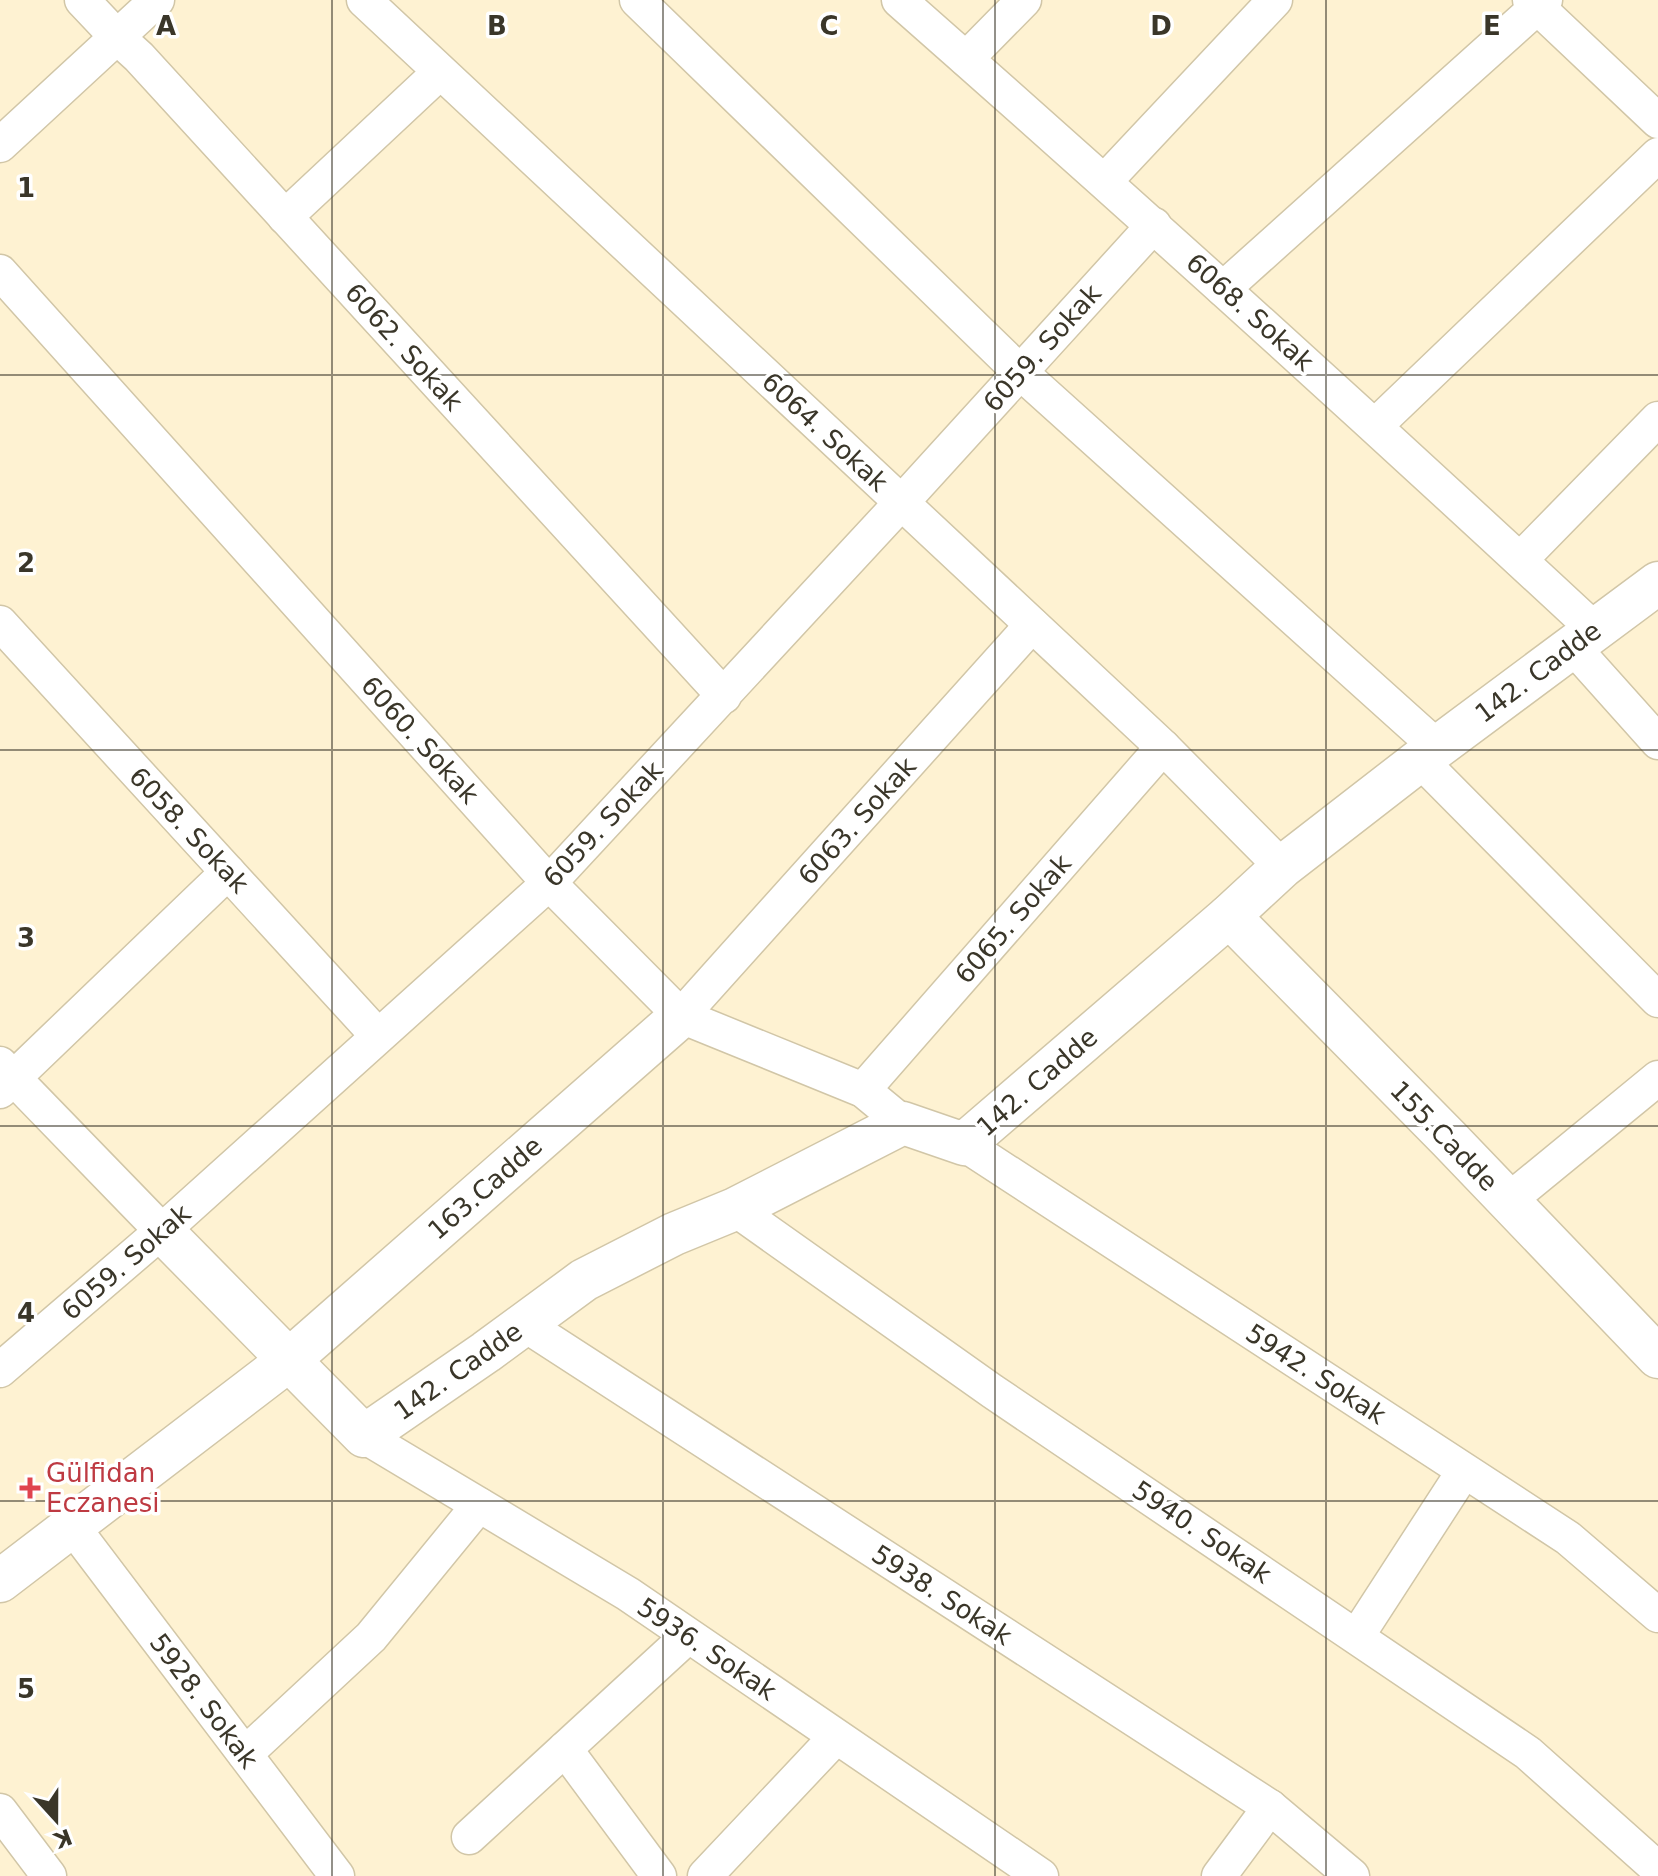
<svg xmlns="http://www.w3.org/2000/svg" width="1658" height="1876" font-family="'DejaVu Sans',sans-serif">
	<rect width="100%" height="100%" fill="#fef2d2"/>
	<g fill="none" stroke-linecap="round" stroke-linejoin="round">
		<defs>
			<g id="minor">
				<polyline points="82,0 117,37 139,57 724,696"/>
				<polyline points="364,0 1163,747 1282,867"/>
				<polyline points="637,0 1020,372 1437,747"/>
				<path d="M899 0C1134 207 1366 417 1595 630"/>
				<polyline points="1530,0 1658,121"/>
				<polyline points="966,59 1024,0"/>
				<polyline points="0,145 157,0"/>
				<polyline points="1105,181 1275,0"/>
				<polyline points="285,217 440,72"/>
				<polyline points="0,272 549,883 681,1016 863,1090 903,1123"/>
				<polyline points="1223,289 1545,0"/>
				<polyline points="1375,426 1658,155"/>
				<polyline points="1520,560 1658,419"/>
				<polyline points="0,623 378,1036"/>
				<polyline points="1573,647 1658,742"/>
				<polyline points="1420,760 1658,1000"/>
				<polyline points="681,1016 1032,625"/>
				<polyline points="0,1064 162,1231"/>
				<polyline points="863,1090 1163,747"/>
				<polyline points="0,1091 228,872"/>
				<polyline points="964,1144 1568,1538 1658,1615"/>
				<polyline points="1508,1201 1658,1078"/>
				<polyline points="735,1209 992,1391 1528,1753 1658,1869"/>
				<polyline points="524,1324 1270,1807 1352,1876"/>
				<polyline points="0,1370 162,1231 549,883 901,503 1154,225"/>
				<polyline points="364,1436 628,1594 1041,1876"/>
				<polyline points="72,1526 337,1876"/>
				<polyline points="1357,1636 1464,1471"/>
				<polyline points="565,1749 659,1876"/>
				<polyline points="245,1754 371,1637 479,1505"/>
				<polyline points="0,1811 49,1876"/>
				<polyline points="469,1837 688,1636"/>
				<polyline points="705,1876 836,1737"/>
				<polyline points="1219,1876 1270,1807"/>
			</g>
			<g id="tertiary">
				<polyline points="1229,916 1449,1139 1658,1357"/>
				<polyline points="162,1231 289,1360 681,1016"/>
				<polyline points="0,1581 289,1360 364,1436 486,1352 584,1280 674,1234 735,1209 903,1123 964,1144 1229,916 1282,867 1420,760 1658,583"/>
			</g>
		</defs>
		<use href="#minor" stroke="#d1c6a7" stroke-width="37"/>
		<use href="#tertiary" stroke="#d1c6a7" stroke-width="45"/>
		<use href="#minor" stroke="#fff" stroke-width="34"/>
		<use href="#tertiary" stroke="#fff" stroke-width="42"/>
	</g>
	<path fill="none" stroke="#3a3629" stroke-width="2" stroke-opacity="0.55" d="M332 0V1876M663 0V1876M995 0V1876M1326 0V1876M0 375H1658M0 750H1658M0 1126H1658M0 1501H1658"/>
	<path fill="#e0444e" stroke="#fff" stroke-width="3" d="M26 1476h8v8h8v8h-8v8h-8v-8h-8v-8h8z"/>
	<g text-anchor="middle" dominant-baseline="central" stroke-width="7" stroke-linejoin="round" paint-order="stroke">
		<g font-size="26" fill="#3a3629" stroke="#fff">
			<text transform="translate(1250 312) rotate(42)">6068. Sokak</text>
			<text transform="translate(404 347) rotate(48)">6062. Sokak</text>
			<text transform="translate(1042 348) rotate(-48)">6059. Sokak</text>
			<text transform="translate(825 432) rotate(43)">6064. Sokak</text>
			<text transform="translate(1538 672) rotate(-37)">142. Cadde</text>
			<text transform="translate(420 740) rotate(48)">6060. Sokak</text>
			<text transform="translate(857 821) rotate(-48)">6063. Sokak</text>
			<text transform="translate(603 824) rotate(-47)">6059. Sokak</text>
			<text transform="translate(189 830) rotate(47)">6058. Sokak</text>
			<text transform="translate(1013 919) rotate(-49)">6065. Sokak</text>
			<text transform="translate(1037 1082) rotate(-41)">142. Cadde</text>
			<text transform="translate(1444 1136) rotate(46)">155.Cadde</text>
			<text transform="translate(485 1188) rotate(-41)">163.Cadde</text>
			<text transform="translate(126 1262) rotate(-41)">6059. Sokak</text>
			<text transform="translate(458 1371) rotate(-35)">142. Cadde</text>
			<text transform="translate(1316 1374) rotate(33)">5942. Sokak</text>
			<text transform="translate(1202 1532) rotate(34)">5940. Sokak</text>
			<text transform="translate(942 1595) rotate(33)">5938. Sokak</text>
			<text transform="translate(707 1649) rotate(34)">5936. Sokak</text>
			<text transform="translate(204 1701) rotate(53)">5928. Sokak</text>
		</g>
		<g font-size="26" fill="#be3a42" stroke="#fff" text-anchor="start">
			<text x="46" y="1473">Gülfidan<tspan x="46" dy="30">Eczanesi</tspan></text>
		</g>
	</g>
	<g font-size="26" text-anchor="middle" font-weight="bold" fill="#3a3629" stroke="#fff" stroke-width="7" stroke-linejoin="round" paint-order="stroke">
		<text x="166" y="35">A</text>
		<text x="497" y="35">B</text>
		<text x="829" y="35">C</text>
		<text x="1161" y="35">D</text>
		<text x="1492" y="35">E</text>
		<text x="26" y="197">1</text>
		<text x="26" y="572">2</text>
		<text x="26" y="947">3</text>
		<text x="26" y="1322">4</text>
		<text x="26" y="1698">5</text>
	</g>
	<g transform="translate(56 1820) rotate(159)" stroke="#ffffff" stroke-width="6" paint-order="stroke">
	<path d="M0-6L14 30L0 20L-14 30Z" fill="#3a3629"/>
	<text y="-12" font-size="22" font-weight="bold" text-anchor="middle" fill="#3a3629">K</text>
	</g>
</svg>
